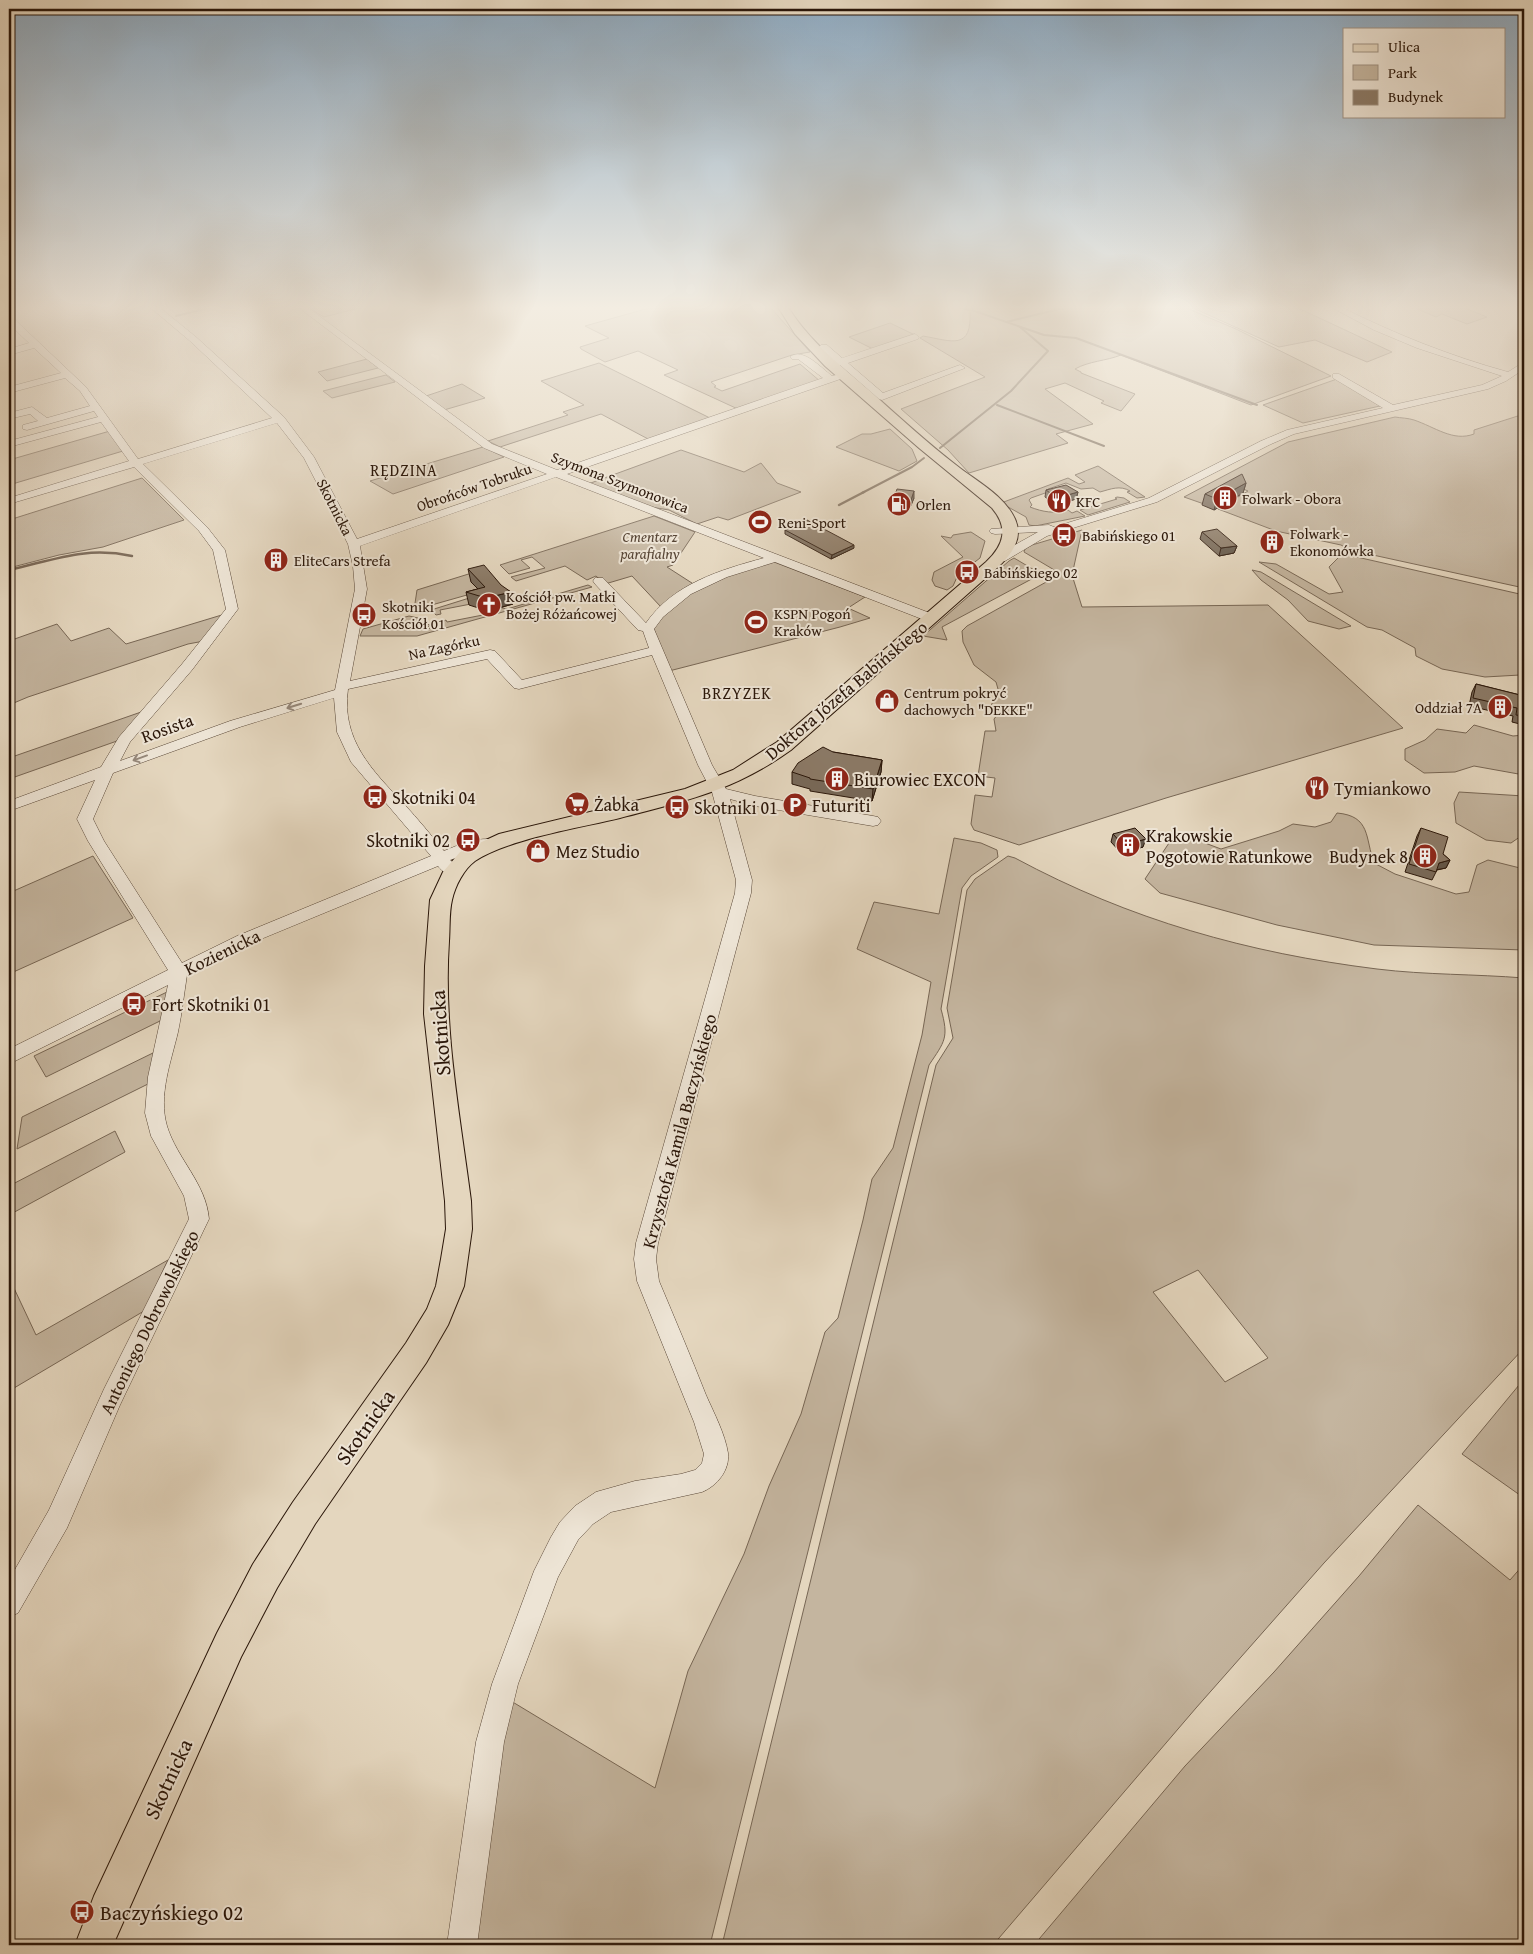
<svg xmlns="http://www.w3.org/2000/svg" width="1533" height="1954" font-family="'Gentium Book Plus',serif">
	<rect width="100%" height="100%" fill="#e4d6be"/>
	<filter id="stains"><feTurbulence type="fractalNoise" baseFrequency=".004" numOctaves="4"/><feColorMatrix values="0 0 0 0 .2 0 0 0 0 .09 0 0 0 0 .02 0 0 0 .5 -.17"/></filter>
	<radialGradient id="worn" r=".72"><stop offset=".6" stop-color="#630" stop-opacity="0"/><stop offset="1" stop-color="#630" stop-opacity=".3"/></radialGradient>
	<g fill="#c4b59f" stroke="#776654" fill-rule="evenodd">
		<polygon points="307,307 363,307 324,317"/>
		<polygon points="653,307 770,307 810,352 792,355 711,382 716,386 714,387 722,391 800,364 821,382 740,410 664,375 678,370 638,351 605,362 581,349 580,347 609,338 585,326"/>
		<path d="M958 307H975L982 309 984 307H1184L1236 329 1331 376 1251 405 1121 355C1106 361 1089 361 1075 369L1081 372V373L1135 394 1121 411 1101 403 1104 401 1065 383 1045 389 1093 424 1056 434 1068 443 969 473 948 450 901 409 985 377 920 338 923 336C952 341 972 351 970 311Z"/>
		<polygon points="1191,307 1296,307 1392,352 1367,362 1315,340 1279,347"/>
		<polygon points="1413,307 1462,307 1487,317 1467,324 1442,314 1436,317"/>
		<polygon points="890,323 915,335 875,350 849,337"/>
		<polygon points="367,359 378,368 327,381 318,372"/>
		<polygon points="599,363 712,419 650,440 601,414 500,447 488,441 568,415 563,412 584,405 541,381"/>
		<polygon points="386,375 395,382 332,398 323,391"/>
		<polygon points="1337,379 1380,406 1303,423 1263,405"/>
		<polygon points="462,384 485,398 444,410 426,396"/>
		<path d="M1524 414V588L1350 550 1341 545 1276 531 1218 509 1248 491 1236 486 1204 504 1184 497 1288 442 1395 417C1401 418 1408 418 1414 420 1435 427 1453 442 1474 434V430Z"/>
		<polygon points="890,429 912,449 917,461 899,471 836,447 862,434 871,434"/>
		<polygon points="110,431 123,451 9,485 9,460"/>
		<polygon points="483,447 504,457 393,494 370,481"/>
		<polygon points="681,450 744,472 761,463 777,483 801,492 728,520 718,517 697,524 669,510 645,506 588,484"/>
		<path d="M1098 466 1145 497 1137 498 1127 492 1130 491C1120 485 1111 489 1100 492L1093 488 1081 489 1066 483 1048 489V492L1031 498 1029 500 1032 505 1030 507C1043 512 1054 514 1068 510L1072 513 1077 511 1085 516 1035 526 1029 525 1026 517 1001 503 1068 478 1079 484 1085 482 1075 475Z"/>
		<polygon points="142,478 184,520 103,547 59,555 9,568 9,520"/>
		<polygon points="1117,497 1124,498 1130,502 1088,515 1080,510 1117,499 1115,498"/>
		<polygon points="654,516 695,532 673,565 667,567 695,585 661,607 632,576 605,584 596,576 587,580 565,566 516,581 511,577 545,568 532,557 521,560 530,568 509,574 500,565"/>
		<polygon points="1082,530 1072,575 1082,607 1268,605 1403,728 1166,798 1019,845 974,830 971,824 975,795 992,797 995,778 978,776 985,731 996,731 994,719 998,714 991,706 998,689 996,682 974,665 963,642 962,631 967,626 1057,576 1056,571 1024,552 1025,549 1032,545"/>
		<polygon points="971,532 985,541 980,558 958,575 953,586 947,590 935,586 932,580 934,572 963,557 941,536 951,538 953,535"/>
		<path d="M1348 555 1524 595C1524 608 1517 615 1520 628L1524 631V678L1520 675 1485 677 1442 669 1416 656 1415 648 1382 630 1367 627 1259 562 1276 564 1329 594 1343 592 1329 567 1339 557Z"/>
		<polygon points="1014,558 1041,574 942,627 947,640 923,636 1009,561"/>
		<polygon points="774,562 865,597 848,608 870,618 840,627 669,671 653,627 677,600 731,573"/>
		<polygon points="1252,570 1261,572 1351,626 1339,629 1308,621 1288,600 1261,580"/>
		<polygon points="475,572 471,581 478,589 473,590 474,593 414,610 417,590"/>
		<polygon points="588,585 592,587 417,636 360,636 363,629 409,616 418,618 421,623 431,625 427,627 428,629 446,620 447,622 488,614 487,610 495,610 498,607 507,609"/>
		<polygon points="498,589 508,593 516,602 476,603 440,610 441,614 436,615 431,610"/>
		<polygon points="225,614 204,641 188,644 28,697 9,705 9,641 57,624 71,641 109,628 126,644"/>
		<polygon points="144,711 117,741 9,779 9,758"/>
		<polygon points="1474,725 1513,736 1524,735 1524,775 1474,766 1455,772 1424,773 1405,760 1405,749 1425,740 1437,729 1466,733"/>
		<polygon points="1459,792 1524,796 1524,834 1511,843 1486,840 1456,823 1454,803"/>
		<path d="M1337 813C1371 816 1365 838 1374 863L1395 874 1456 894 1469 892 1477 865 1488 860 1524 869V950L1374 945 1277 925 1160 893 1145 879 1169 843 1197 840 1221 849 1279 831 1293 824 1315 827 1331 822Z"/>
		<path d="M954 838 981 843 997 850 998 857 971 876 962 888 941 1009C949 1038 945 1041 929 1065L710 1945H468L495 1769 511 1701 655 1788 688 1671 744 1554 769 1486 801 1414 825 1332 838 1318 863 1220 872 1179 893 1148 922 1035 931 982 857 949 874 902 939 914Z"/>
		<polygon points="93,856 133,918 9,974 9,893"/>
		<path d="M1008 856 1015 858C1130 920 1248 953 1377 969 1426 975 1475 974 1524 978V1348L1324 1563 1196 1708 993 1945H722L936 1065 953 1038 947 1008 967 890 975 879ZM1198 1270 1268 1358 1225 1382 1153 1292Z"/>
		<polygon points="167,992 162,1020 46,1077 34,1056"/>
		<polygon points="157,1051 152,1082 17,1149 22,1117"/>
		<polygon points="115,1131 125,1152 9,1215 9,1186"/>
		<polygon points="168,1260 144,1311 9,1391 9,1289 13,1286 36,1335"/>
		<polygon points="1524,1379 1524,1498 1462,1454"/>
		<polygon points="1418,1505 1510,1580 1524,1564 1524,1945 1034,1945 1185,1766 1274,1672 1359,1576"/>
	</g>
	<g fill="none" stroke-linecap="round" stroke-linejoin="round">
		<g stroke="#746250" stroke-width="2">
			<polyline points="963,307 1044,335 1076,338 1257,405"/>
			<polyline points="176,316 212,307"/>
			<polyline points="1006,322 1068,307"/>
			<polyline points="997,405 1104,446"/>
			<polyline points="940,448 1011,391 1048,351 1020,327"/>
			<polyline points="862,493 912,467 924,458"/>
		</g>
		<g stroke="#746250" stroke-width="2.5">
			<polyline points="839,505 864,492"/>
			<path d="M9 570C54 560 85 546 132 556"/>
		</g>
		<defs>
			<g id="minor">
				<path d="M150 307H159L196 337 284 417 314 457 357 539 547 474 484 448 298 307H307L492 444 557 470 823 378 798 359H792L790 357C803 347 821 368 832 376L844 373 849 376 567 474 935 615 937 618 935 621H927L775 562 727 577 691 594 663 617 654 629 712 765 726 789 755 796 873 816 878 817 881 821 878 825 873 826 755 806 730 799 752 880 751 893 658 1243 656 1259 659 1281C675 1319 691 1357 706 1395 714 1413 725 1434 728 1453 730 1470 717 1486 702 1492L611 1512 593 1524 578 1540 558 1577 518 1684 504 1742 477 1945H447L476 1742 492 1684 534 1571 551 1537 560 1522 575 1506 596 1492 635 1481 681 1474 695 1470 702 1463 704 1454 694 1422 637 1281 634 1259 636 1243 735 893 736 880 712 792 698 765 652 655 519 689 514 688 487 659 348 689C341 740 372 770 404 804 418 819 431 835 444 851 458 845 480 836 496 840L498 844 496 848 467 854 450 860 462 870 460 874C451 876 443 873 438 866L249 944 187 975C184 994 182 1013 178 1032 171 1062 158 1095 167 1126 177 1159 206 1183 209 1219L120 1405 67 1528 18 1613 9 1617V1580L49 1510 104 1389 189 1219 184 1196 151 1136 145 1113 148 1077 168 985 9 1064V1049L168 970 88 841 77 819 95 780 9 811V801L101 767 119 737 182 664 226 609 213 550 199 531 134 467 9 504V498L129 461 101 422 9 447V441L98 417 94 411 27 430 23 429V425L38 421 30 414 9 419V413L32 407 47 418 90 406 80 391 65 378 9 393V387L61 373 34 348 9 355V349L29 343 9 324V316L12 317 86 387 138 459 272 418 190 341ZM277 423 304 458 348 544 353 566 355 589 335 690 230 721 120 761 130 742 192 670 238 609 225 550 207 527 143 464ZM556 477 764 558C720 570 673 584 646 623L603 578H595L593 581 595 584 638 630 643 631 649 648 522 680 495 651 490 650 350 681 367 589 360 546ZM334 698 337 732 351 762 431 856 237 936 182 963 104 841 93 819 113 773 240 727Z"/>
				<path d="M1331 307H1341C1395 334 1450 356 1508 372L1524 362V369L1506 381 1488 389 1294 434 1269 445 1157 502 1047 536 1005 561H997L995 558 997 555 1038 532 995 534 991 533 989 531 991 529 1049 525 1054 527 1149 498 1261 441 1287 430 1383 408 1333 378V374H1339L1393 405 1482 385 1502 376 1417 348 1374 330Z"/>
				<polygon points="915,334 919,337 918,339 848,363 883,393 957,366 960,365 965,368 882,400 879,399 840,365 831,366 831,362 834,361 819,347 821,345 827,345 842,358"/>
			</g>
			<path id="major" d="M778 307H788C809 341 840 365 870 391 898 416 926 442 956 465 976 481 1004 495 1015 519 1024 539 1011 555 997 568L791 750C734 791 685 801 620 818 579 828 508 839 475 861 464 869 455 886 452 900 449 912 450 928 449 941 443 1028 460 1115 471 1201L472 1229 464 1286 448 1325 426 1363 315 1524 277 1588 241 1657 113 1945H75L94 1896 217 1633 253 1564 293 1502 406 1343 427 1309 436 1286 441 1259 446 1229 445 1201 424 1014 425 966 430 900 443 872 460 852 499 834 685 789 733 770 777 742 986 562C1004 545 1009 528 992 508L919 448 825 366 795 334Z"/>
		</defs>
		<use href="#minor" stroke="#584636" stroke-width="1"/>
		<use href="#major" stroke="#2a1609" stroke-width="2"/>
		<use href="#minor" fill="#ede4d5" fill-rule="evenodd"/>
		<use href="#major" fill="#e4d6be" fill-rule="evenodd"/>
	</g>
	<g fill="#786959" stroke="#2a1609">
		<polygon points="1246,483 1243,493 1214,510 1202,505 1205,494"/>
		<polygon points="1046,490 1078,492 1076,499 1056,505 1045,497"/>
		<polygon points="914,498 909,510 892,508 893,501"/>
		<polygon points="785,530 854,548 831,559 785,534"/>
		<polygon points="1202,532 1237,546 1234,553 1219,556 1200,539"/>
		<polygon points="468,569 511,592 513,604 488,611 469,605 466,592 478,589 471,582"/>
		<polygon points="1476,684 1524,696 1524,725 1512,722 1513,716 1469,706 1472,692"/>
		<polygon points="833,752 882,760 881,772 872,801 810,791 810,789 792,784 792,772"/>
		<polygon points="1421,828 1443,854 1450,860 1446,868 1437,870 1432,880 1405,872 1417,836"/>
		<polygon points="1113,834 1143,847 1121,853 1111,842"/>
	</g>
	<g fill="#615548" stroke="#2a1609">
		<polygon points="1246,483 1243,493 1214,510 1217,499"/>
		<polygon points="914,491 914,498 909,510 910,503"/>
		<polygon points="1078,492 1076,499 1056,505 1057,498"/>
		<polygon points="854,545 854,548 831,559 832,555"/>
		<polygon points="1237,546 1234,553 1219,556 1221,548"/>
		<polygon points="511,592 513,604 488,611 486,598"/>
		<polygon points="882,760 881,772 872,801 873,789"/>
		<polygon points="1146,839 1143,847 1121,853 1123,845"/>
		<polygon points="1450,860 1446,868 1435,870 1439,863"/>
	</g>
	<g fill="#8b7a67" stroke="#2a1609">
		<polygon points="1242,474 1246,483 1217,499 1205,494"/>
		<polygon points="1066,485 1078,492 1057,498 1046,490"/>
		<polygon points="897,489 914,491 910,503 893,501"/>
		<polygon points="807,520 854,545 832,555 785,530"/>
		<polygon points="1217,529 1237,546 1221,548 1202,532"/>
		<polygon points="484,565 501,585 511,592 486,598 466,592 485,587 468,569"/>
		<polygon points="1476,684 1524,696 1524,716 1516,715 1517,708 1473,698"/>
		<polygon points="823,747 833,752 882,760 873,789 810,779 810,778 792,772 798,763"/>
		<polygon points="1135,828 1146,839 1123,845 1113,834"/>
		<polygon points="1421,828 1448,837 1443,854 1450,860 1439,863 1436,872 1409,864"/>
	</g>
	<defs><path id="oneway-shaft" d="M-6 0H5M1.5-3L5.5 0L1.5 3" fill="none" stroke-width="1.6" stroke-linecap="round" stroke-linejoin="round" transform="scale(1.25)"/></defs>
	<g stroke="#958779">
		<use href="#oneway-shaft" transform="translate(294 706) rotate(163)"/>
		<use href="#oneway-shaft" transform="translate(140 758) rotate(160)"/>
	</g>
	<linearGradient id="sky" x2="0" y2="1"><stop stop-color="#8da8be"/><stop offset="0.53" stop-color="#f3ede2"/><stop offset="1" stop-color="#f3ede2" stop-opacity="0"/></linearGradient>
	<rect width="1533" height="580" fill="url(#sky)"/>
	<defs>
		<symbol id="building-disc" viewBox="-11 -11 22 22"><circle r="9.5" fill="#8f2418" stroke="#ede4d5"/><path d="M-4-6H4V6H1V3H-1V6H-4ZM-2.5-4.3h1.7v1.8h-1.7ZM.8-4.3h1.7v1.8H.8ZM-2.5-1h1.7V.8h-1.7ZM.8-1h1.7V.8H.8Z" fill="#fff"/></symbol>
		<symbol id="restaurant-disc" viewBox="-11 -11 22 22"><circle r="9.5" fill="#8f2418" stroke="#ede4d5"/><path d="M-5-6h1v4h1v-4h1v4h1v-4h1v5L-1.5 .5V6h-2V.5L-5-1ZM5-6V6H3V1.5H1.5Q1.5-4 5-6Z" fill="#fff"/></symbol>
		<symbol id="fuel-disc" viewBox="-11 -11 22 22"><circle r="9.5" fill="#8f2418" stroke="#ede4d5"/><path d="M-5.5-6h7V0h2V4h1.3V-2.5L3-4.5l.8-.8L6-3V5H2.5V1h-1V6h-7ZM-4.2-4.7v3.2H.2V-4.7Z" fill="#fff"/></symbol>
		<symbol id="stadium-disc" viewBox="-11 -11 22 22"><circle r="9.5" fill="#8f2418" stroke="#ede4d5"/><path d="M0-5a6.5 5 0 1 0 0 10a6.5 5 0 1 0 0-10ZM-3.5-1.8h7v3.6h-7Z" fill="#fff"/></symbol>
		<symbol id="bus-disc" viewBox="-11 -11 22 22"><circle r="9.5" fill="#8f2418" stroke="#ede4d5"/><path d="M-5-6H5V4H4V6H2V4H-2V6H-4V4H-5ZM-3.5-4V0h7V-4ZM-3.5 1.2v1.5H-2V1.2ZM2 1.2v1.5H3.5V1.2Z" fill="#fff"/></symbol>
		<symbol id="church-disc" viewBox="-11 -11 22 22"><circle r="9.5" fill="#8f2418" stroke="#ede4d5"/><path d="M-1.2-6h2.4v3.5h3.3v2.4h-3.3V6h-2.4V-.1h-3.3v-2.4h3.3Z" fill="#fff"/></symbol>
		<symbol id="shop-disc" viewBox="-11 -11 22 22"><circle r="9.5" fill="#8f2418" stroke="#ede4d5"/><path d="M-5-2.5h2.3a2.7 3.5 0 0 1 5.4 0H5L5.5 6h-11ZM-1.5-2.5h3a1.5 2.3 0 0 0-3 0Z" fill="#fff"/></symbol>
		<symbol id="supermarket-disc" viewBox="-11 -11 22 22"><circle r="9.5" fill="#8f2418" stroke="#ede4d5"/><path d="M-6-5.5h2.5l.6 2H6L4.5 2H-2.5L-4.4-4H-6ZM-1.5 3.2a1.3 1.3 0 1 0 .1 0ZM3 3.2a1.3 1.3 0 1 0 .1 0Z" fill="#fff"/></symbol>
		<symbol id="parking-disc" viewBox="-11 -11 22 22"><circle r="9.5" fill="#8f2418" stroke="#ede4d5"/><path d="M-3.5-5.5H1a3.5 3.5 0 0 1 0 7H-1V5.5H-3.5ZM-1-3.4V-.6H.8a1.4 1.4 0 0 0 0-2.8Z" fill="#fff"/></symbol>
	</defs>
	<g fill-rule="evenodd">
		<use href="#building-disc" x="1211" y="484" width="28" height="28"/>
		<use href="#restaurant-disc" x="1045" y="487" width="28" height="28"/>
		<use href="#fuel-disc" x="885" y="490" width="28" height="28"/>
		<use href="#stadium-disc" x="746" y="508" width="28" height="28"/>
		<use href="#bus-disc" x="1050" y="521" width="28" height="28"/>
		<use href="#building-disc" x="1258" y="528" width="28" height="28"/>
		<use href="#building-disc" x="262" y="546" width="28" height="28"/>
		<use href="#bus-disc" x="953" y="558" width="28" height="28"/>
		<use href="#church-disc" x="475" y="591" width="28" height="28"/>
		<use href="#bus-disc" x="350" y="601" width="28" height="28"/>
		<use href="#stadium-disc" x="742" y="608" width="28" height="28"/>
		<use href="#shop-disc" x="873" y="687" width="28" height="28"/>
		<use href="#building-disc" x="1486" y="693" width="28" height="28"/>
		<use href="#building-disc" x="823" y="765" width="28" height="28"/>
		<use href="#restaurant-disc" x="1303" y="774" width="28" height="28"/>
		<use href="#bus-disc" x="361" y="783" width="28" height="28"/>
		<use href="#supermarket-disc" x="563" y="790" width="28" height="28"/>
		<use href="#parking-disc" x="781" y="791" width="28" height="28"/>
		<use href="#bus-disc" x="663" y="793" width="28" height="28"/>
		<use href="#bus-disc" x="454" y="826" width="28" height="28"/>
		<use href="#building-disc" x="1114" y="831" width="28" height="28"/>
		<use href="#shop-disc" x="524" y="837" width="28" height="28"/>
		<use href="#building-disc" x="1411" y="842" width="28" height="28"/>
		<use href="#bus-disc" x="120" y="990" width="28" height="28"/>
		<use href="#bus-disc" x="68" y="1898" width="28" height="28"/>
	</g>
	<g text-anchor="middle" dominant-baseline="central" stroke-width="4" stroke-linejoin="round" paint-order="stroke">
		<g font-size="15" fill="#2a1609" stroke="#ede4d5">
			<text transform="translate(620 482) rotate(21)">Szymona Szymonowica</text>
			<text transform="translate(474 487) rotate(-19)">Obrońców Tobruku</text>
			<text transform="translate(335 507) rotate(63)">Skotnicka</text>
			<text transform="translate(444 647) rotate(-12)">Na Zagórku</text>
		</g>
		<g font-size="15" fill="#2a1609" stroke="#ede4d5" text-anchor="start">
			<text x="1242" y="498">Folwark - Obora</text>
			<text x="1076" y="501">KFC</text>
			<text x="916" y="504">Orlen</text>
			<text x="778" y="522">Reni-Sport</text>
			<text x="1290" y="533">Folwark -<tspan x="1290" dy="17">Ekonomówka</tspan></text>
			<text x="1082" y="535">Babińskiego 01</text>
			<text x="294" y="560">EliteCars Strefa</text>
			<text x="984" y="572">Babińskiego 02</text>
			<text x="506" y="596">Kościół pw. Matki<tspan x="506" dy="17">Bożej Różańcowej</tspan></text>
			<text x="382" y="606">Skotniki<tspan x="382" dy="17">Kościół 01</tspan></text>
			<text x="774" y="613">KSPN Pogoń<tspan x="774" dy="17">Kraków</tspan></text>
			<text x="904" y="692">Centrum pokryć<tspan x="904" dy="17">dachowych "DEKKE"</tspan></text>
			<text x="1482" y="707" text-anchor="end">Oddział 7A</text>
		</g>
		<g font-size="15" font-style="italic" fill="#584636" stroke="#ede4d5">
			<text x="650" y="536">Cmentarz<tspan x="650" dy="17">parafialny</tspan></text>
		</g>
		<g font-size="16" letter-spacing="1" fill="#2a1609" stroke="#ede4d5">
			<text x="404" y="470">RĘDZINA</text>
			<text x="737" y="693">BRZYZEK</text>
		</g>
		<g font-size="18" fill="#2a1609" stroke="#ede4d5">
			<text transform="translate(846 690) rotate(-40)">Doktora Józefa Babińskiego</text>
			<text transform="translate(167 728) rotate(-20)">Rosista</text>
			<text transform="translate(222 952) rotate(-26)">Kozienicka</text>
			<text transform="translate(679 1131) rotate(-75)">Krzysztofa Kamila Baczyńskiego</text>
			<text transform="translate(149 1322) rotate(-64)">Antoniego Dobrowolskiego</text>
		</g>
		<g font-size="18" fill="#2a1609" stroke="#ede4d5" text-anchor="start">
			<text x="854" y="779">Biurowiec EXCON</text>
			<text x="1334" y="788">Tymiankowo</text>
			<text x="392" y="797">Skotniki 04</text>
			<text x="594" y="804">Żabka</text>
			<text x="812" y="805">Futuriti</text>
			<text x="694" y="807">Skotniki 01</text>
			<text x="1146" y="835">Krakowskie<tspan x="1146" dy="21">Pogotowie Ratunkowe</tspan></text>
			<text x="450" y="840" text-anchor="end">Skotniki 02</text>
			<text x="556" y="851">Mez Studio</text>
			<text x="1408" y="856" text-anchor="end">Budynek 8</text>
			<text x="152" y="1004">Fort Skotniki 01</text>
		</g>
		<g font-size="21" fill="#2a1609" stroke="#ede4d5">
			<text transform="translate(440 1033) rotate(-94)">Skotnicka</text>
			<text transform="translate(365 1427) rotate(-55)">Skotnicka</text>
			<text transform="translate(168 1779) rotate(-65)">Skotnicka</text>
		</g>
		<g font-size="21" fill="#2a1609" stroke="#ede4d5" text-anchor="start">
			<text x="100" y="1912">Baczyńskiego 02</text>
		</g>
	</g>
	<rect width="1533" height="1954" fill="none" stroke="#e4d6be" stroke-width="30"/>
	<rect x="10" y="10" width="1513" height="1934" fill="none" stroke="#2a1609" stroke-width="2.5"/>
	<rect x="15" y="15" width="1503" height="1924" fill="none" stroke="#2a1609"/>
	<rect x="1343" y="28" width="162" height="90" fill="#ede4d5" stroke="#9f9283"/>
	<rect x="1353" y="44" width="25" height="8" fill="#e4d6be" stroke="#9f9283"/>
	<text x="1388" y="52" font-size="15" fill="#2a1609">Ulica</text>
	<rect x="1353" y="65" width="25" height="15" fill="#c4b59f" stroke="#9f9283"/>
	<text x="1388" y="78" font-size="15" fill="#2a1609">Park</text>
	<rect x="1353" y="90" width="25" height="15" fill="#8b7a67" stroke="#9f9283"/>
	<text x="1388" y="102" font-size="15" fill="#2a1609">Budynek</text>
	<rect width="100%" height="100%" filter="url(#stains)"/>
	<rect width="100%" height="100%" fill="url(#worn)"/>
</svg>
